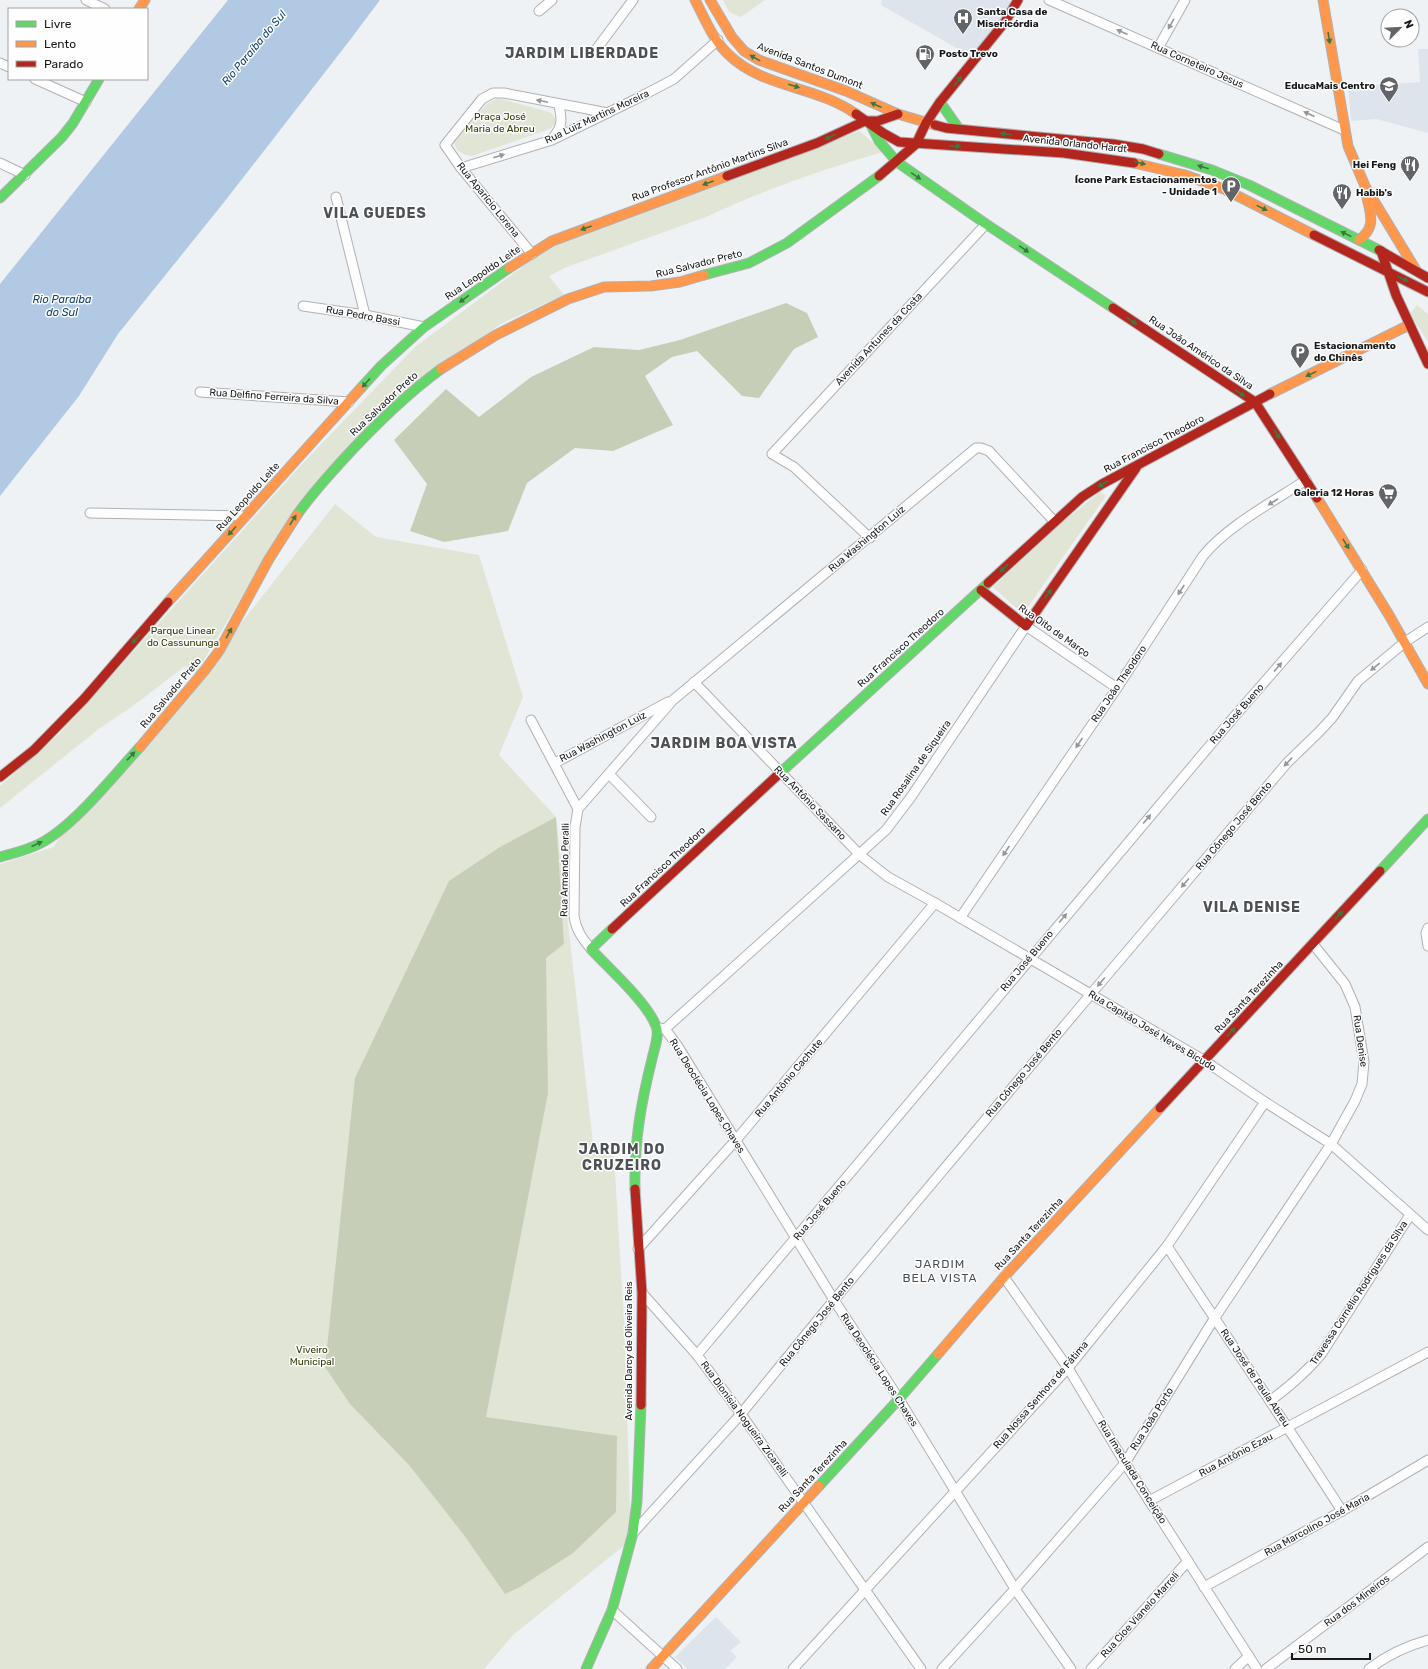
<svg xmlns="http://www.w3.org/2000/svg" width="1428" height="1669" font-family="Rubik,sans-serif">
	<rect width="100%" height="100%" fill="#eff2f5"/>
	<g fill="#dde4eb">
		<polygon points="882,0 1017,0 974,58 881,5"/>
		<polygon points="1418,49 1428,49 1428,133 1376,119 1351,121 1348,87 1420,82"/>
		<polygon points="716,1617 741,1642 730,1651 737,1657 725,1669 688,1669 675,1657"/>
	</g>
	<g fill="#e0e5d6">
		<polygon points="723,0 765,0 741,17 729,12"/>
		<path d="M498 98 549 112C554 114 556 119 555 124L550 129 472 156C463 156 452 149 455 139L487 104Z"/>
		<path d="M860 131 883 152C824 169 763 190 706 217L567 267 549 276 564 295 502 323 474 344 445 363 296 508 196 673 185 666 133 706 100 728 0 808V786L59 734 303 463 415 347 554 243Z"/>
		<polygon points="1417,305 1428,314 1428,342 1410,314"/>
		<polygon points="1100,492 1106,496 1023,614 993,587 1059,525"/>
		<polygon points="335,504 376,537 479,555 523,697 499,755 556,817 593,1144 614,1157 624,1319 631,1540 513,1635 484,1669 0,1669 0,864 54,847 66,825 194,683"/>
	</g>
	<g fill="#c7ceb7">
		<polygon points="786,303 807,313 818,337 794,349 759,398 742,396 697,351 672,357 645,376 673,425 613,451 575,448 527,483 508,531 444,542 410,531 427,484 394,440 446,389 479,417 531,377 594,347 639,350 680,340"/>
		<polygon points="556,817 564,944 546,958 548,1093 486,1417 617,1436 616,1512 573,1553 520,1587 505,1594 464,1535 409,1465 350,1404 325,1367 355,1078 449,881 500,847"/>
	</g>
	<polygon fill="#b1c9e2" points="228,0 380,0 350,40 225,201 118,334 79,396 0,496 0,284"/>
	<g fill="none" stroke-linecap="round" stroke-linejoin="round">
		<defs>
			<g id="street">
				<polyline points="86,0 105,9"/>
				<polyline points="1049,0 1344,130"/>
				<polyline points="539,11 552,0"/>
				<polyline points="1158,48 1185,0"/>
				<polyline points="595,51 633,0"/>
				<polyline points="0,63 9,67"/>
				<polyline points="35,79 86,102"/>
				<path d="M552 139C563 126 562 120 559 105"/>
				<polyline points="0,163 25,175"/>
				<polyline points="461,168 552,140 636,99 674,79 718,40"/>
				<polyline points="336,197 365,315"/>
				<polyline points="532,254 461,168 445,145 482,99 493,93 504,93 608,113"/>
				<polyline points="303,306 365,315 424,327"/>
				<polyline points="200,392 349,402"/>
				<polyline points="90,513 246,516"/>
				<polyline points="870,538 794,467 772,454 986,224"/>
				<polyline points="694,682 860,855 888,877 935,903 1205,1061 1265,1102 1331,1144 1428,1230"/>
				<path d="M531 720 578 809 575 827 574 916C576 930 582 938 591 949"/>
				<polyline points="555,763 668,702"/>
				<polyline points="609,774 651,817"/>
				<polyline points="578,809 673,700 976,448 981,448 989,451 1054,521"/>
				<path d="M960 918 1117 688 1203 556C1227 526 1273 502 1306 480"/>
				<polyline points="1428,928 1426,933 1428,946"/>
				<polyline points="659,1028 665,1029 886,830 911,797 1026,626 1117,688"/>
				<polyline points="665,1029 677,1045 834,1300 899,1399 1015,1589 1071,1669"/>
				<path d="M1167 1246C1225 1335 1285 1422 1342 1511"/>
				<polyline points="638,1249 736,1140 935,903"/>
				<polyline points="1004,1277 1068,1368 1125,1463 1257,1669"/>
				<polyline points="642,1293 697,1355 741,1414 921,1669"/>
				<polyline points="697,1355 1233,718 1362,570"/>
				<path d="M1270 1401C1290 1386 1307 1372 1322 1353L1410 1215"/>
				<polyline points="1149,1501 1428,1352"/>
				<polyline points="633,1533 741,1414 834,1300 1091,994 1287,763 1318,733 1332,718 1358,681 1405,642 1428,627"/>
				<polyline points="1204,1587 1342,1511 1428,1460"/>
				<polyline points="612,1610 677,1669"/>
				<polyline points="793,1669 1068,1368 1167,1246 1265,1102"/>
				<polyline points="942,1669 1015,1589 1125,1463 1214,1319 1331,1144 1355,1101 1362,1084 1364,1062 1355,1007 1345,984 1313,944"/>
				<polyline points="1091,1669 1188,1561"/>
				<polyline points="1235,1669 1249,1656"/>
				<polyline points="1266,1669 1428,1547"/>
				<path d="M1369 1669C1387 1655 1406 1646 1428 1640"/>
			</g>
			<g id="fast">
				<polyline points="940,102 959,129"/>
				<polyline points="872,127 879,141 897,162 986,224 1113,308"/>
				<polyline points="1159,154 1212,170 1249,185 1379,250"/>
				<polyline points="0,198 62,137 73,123 99,79"/>
				<polyline points="704,275 749,263 787,243 879,176"/>
				<polyline points="361,388 381,366 424,327 509,268"/>
				<path d="M297 515C310 496 325 480 340 463 371 429 404 396 441 369"/>
				<polyline points="780,773 988,583"/>
				<path d="M0 857C14 853 28 850 41 843 75 825 113 776 140 747"/>
				<polyline points="1380,871 1428,819"/>
				<path d="M612 929 591 949C609 969 647 1002 656 1026 660 1035 654 1049 652 1059 641 1103 634 1142 635 1189"/>
				<polyline points="819,1486 899,1399 938,1354"/>
				<polyline points="586,1669 612,1610 633,1533 637,1501 641,1405"/>
			</g>
			<g id="slow">
				<path d="M695 0C705 19 713 40 729 55 763 88 817 86 856 114"/>
				<polyline points="710,0 732,37 744,51 759,60 846,91 898,114 935,125"/>
				<polyline points="1323,0 1348,146 1365,186 1416,270"/>
				<polyline points="139,9 145,0"/>
				<polyline points="1134,163 1185,175 1224,189 1314,235"/>
				<path d="M1359 240C1376 227 1371 216 1367 198"/>
				<polyline points="509,268 552,241 727,176"/>
				<polyline points="441,369 496,335 568,299 604,287 651,286 680,282 704,275"/>
				<polyline points="1270,394 1409,325"/>
				<polyline points="1317,498 1389,615 1428,684"/>
				<polyline points="168,602 361,388"/>
				<polyline points="140,747 205,670 219,651 269,559 297,515"/>
				<polyline points="938,1354 1004,1277 1160,1108"/>
				<polyline points="651,1669 819,1486"/>
			</g>
			<g id="jam">
				<polyline points="856,114 883,133 899,142 1064,153 1134,163"/>
				<polyline points="935,125 946,128 1113,144 1143,149 1159,154"/>
				<polyline points="727,176 817,143 865,121 878,121 898,114"/>
				<polyline points="879,176 916,144 926,123 940,102 1005,22 1018,0"/>
				<polyline points="1314,235 1428,292"/>
				<polyline points="1379,250 1428,278"/>
				<polyline points="1381,251 1396,295 1428,364"/>
				<polyline points="1113,308 1255,402 1317,498"/>
				<polyline points="988,583 1082,497 1102,484 1270,394"/>
				<polyline points="981,590 1026,626 1136,468"/>
				<polyline points="0,777 34,750 84,699 168,602"/>
				<polyline points="612,929 780,773"/>
				<polyline points="1160,1108 1380,871"/>
				<polyline points="635,1189 642,1293 641,1405"/>
			</g>
		</defs>
		<use href="#street" stroke="#afb1b4" stroke-width="11"/>
		<use href="#fast" stroke="#afb1b4" stroke-width="11"/>
		<use href="#slow" stroke="#afb1b4" stroke-width="11"/>
		<use href="#jam" stroke="#afb1b4" stroke-width="11"/>
		<use href="#street" stroke="#fdfdfe" stroke-width="9"/>
		<use href="#fast" stroke="#63d668" stroke-width="9"/>
		<use href="#slow" stroke="#ff974d" stroke-width="9"/>
		<use href="#jam" stroke="#b3261e" stroke-width="9"/>
	</g>
	<defs><path id="oneway-solid" d="M-6-.8H1V-3.2L6.5 0L1 3.2V.8H-6Z"/></defs>
	<g fill="#959697">
		<use href="#oneway-solid" transform="translate(1171 24) rotate(120)"/>
		<use href="#oneway-solid" transform="translate(1122 32) rotate(-156)"/>
		<use href="#oneway-solid" transform="translate(542 101) rotate(-168)"/>
		<use href="#oneway-solid" transform="translate(1309 114) rotate(-156)"/>
		<use href="#oneway-solid" transform="translate(499 156) rotate(-17)"/>
		<use href="#oneway-solid" transform="translate(1273 502) rotate(147)"/>
		<use href="#oneway-solid" transform="translate(1181 590) rotate(123)"/>
		<use href="#oneway-solid" transform="translate(1278 667) rotate(-49)"/>
		<use href="#oneway-solid" transform="translate(1375 667) rotate(141)"/>
		<use href="#oneway-solid" transform="translate(1079 743) rotate(124)"/>
		<use href="#oneway-solid" transform="translate(1288 762) rotate(133)"/>
		<use href="#oneway-solid" transform="translate(1147 819) rotate(-50)"/>
		<use href="#oneway-solid" transform="translate(1006 851) rotate(124)"/>
		<use href="#oneway-solid" transform="translate(1185 883) rotate(130)"/>
		<use href="#oneway-solid" transform="translate(1063 918) rotate(-50)"/>
		<use href="#oneway-solid" transform="translate(1101 982) rotate(130)"/>
	</g>
	<g fill="#3c7741">
		<use href="#oneway-solid" transform="translate(1329 38) rotate(81)"/>
		<use href="#oneway-solid" transform="translate(755 58) rotate(-151)"/>
		<use href="#oneway-solid" transform="translate(958 81) rotate(-51)"/>
		<use href="#oneway-solid" transform="translate(794 86) rotate(18)"/>
		<use href="#oneway-solid" transform="translate(876 105) rotate(-156)"/>
		<use href="#oneway-solid" transform="translate(1006 134) rotate(-175)"/>
		<use href="#oneway-solid" transform="translate(830 137) rotate(156)"/>
		<use href="#oneway-solid" transform="translate(955 146) rotate(3)"/>
		<use href="#oneway-solid" transform="translate(1140 163) rotate(14)"/>
		<use href="#oneway-solid" transform="translate(1203 167) rotate(-162)"/>
		<use href="#oneway-solid" transform="translate(916 176) rotate(34)"/>
		<use href="#oneway-solid" transform="translate(708 183) rotate(160)"/>
		<use href="#oneway-solid" transform="translate(1262 208) rotate(26)"/>
		<use href="#oneway-solid" transform="translate(586 228) rotate(160)"/>
		<use href="#oneway-solid" transform="translate(1346 234) rotate(-154)"/>
		<use href="#oneway-solid" transform="translate(1024 249) rotate(34)"/>
		<use href="#oneway-solid" transform="translate(1403 279) rotate(24)"/>
		<use href="#oneway-solid" transform="translate(464 299) rotate(144)"/>
		<use href="#oneway-solid" transform="translate(1132 321) rotate(34)"/>
		<use href="#oneway-solid" transform="translate(1311 374) rotate(154)"/>
		<use href="#oneway-solid" transform="translate(366 383) rotate(132)"/>
		<use href="#oneway-solid" transform="translate(1240 393) rotate(34)"/>
		<use href="#oneway-solid" transform="translate(1277 434) rotate(57)"/>
		<use href="#oneway-solid" transform="translate(1103 484) rotate(150)"/>
		<use href="#oneway-solid" transform="translate(293 520) rotate(-57)"/>
		<use href="#oneway-solid" transform="translate(232 531) rotate(132)"/>
		<use href="#oneway-solid" transform="translate(1346 544) rotate(58)"/>
		<use href="#oneway-solid" transform="translate(1004 568) rotate(136)"/>
		<use href="#oneway-solid" transform="translate(1048 594) rotate(-55)"/>
		<use href="#oneway-solid" transform="translate(229 633) rotate(-61)"/>
		<use href="#oneway-solid" transform="translate(136 639) rotate(131)"/>
		<use href="#oneway-solid" transform="translate(131 756) rotate(-47)"/>
		<use href="#oneway-solid" transform="translate(37 844) rotate(-24)"/>
		<use href="#oneway-solid" transform="translate(1339 915) rotate(-47)"/>
		<use href="#oneway-solid" transform="translate(1231 1032) rotate(-47)"/>
	</g>
	<defs>
		<symbol id="hospital-pin" viewBox="-11 -11 22 30"><path d="M0 17L-7.5 6A9.5 9.5 0 1 1 7.5 6Z" fill="#626467" stroke="#fefefe"/><path d="M-5-5h3v3.5h4V-5h3V5h-3V1.5h-4V5h-3Z" fill="#fff"/></symbol>
		<symbol id="fuel-pin" viewBox="-11 -11 22 30"><path d="M0 17L-7.5 6A9.5 9.5 0 1 1 7.5 6Z" fill="#626467" stroke="#fefefe"/><path d="M-5.5-6h7V0h2V4h1.3V-2.5L3-4.5l.8-.8L6-3V5H2.5V1h-1V6h-7ZM-4.2-4.7v3.2H.2V-4.7Z" fill="#fff"/></symbol>
		<symbol id="school-pin" viewBox="-11 -11 22 30"><path d="M0 17L-7.5 6A9.5 9.5 0 1 1 7.5 6Z" fill="#626467" stroke="#fefefe"/><path d="M0-5L7-2L0 1L-7-2ZM-4 1L0 2.5L4 1V4Q0 6-4 4Z" fill="#fff"/></symbol>
		<symbol id="restaurant-pin" viewBox="-11 -11 22 30"><path d="M0 17L-7.5 6A9.5 9.5 0 1 1 7.5 6Z" fill="#626467" stroke="#fefefe"/><path d="M-5-6h1v4h1v-4h1v4h1v-4h1v5L-1.5 .5V6h-2V.5L-5-1ZM5-6V6H3V1.5H1.5Q1.5-4 5-6Z" fill="#fff"/></symbol>
		<symbol id="parking-pin" viewBox="-11 -11 22 30"><path d="M0 17L-7.5 6A9.5 9.5 0 1 1 7.5 6Z" fill="#626467" stroke="#fefefe"/><path d="M-3.5-5.5H1a3.5 3.5 0 0 1 0 7H-1V5.5H-3.5ZM-1-3.4V-.6H.8a1.4 1.4 0 0 0 0-2.8Z" fill="#fff"/></symbol>
		<symbol id="supermarket-pin" viewBox="-11 -11 22 30"><path d="M0 17L-7.5 6A9.5 9.5 0 1 1 7.5 6Z" fill="#626467" stroke="#fefefe"/><path d="M-6-5.5h2.5l.6 2H6L4.5 2H-2.5L-4.4-4H-6ZM-1.5 3.2a1.3 1.3 0 1 0 .1 0ZM3 3.2a1.3 1.3 0 1 0 .1 0Z" fill="#fff"/></symbol>
	</defs>
	<g fill-rule="evenodd">
		<use href="#hospital-pin" x="952" y="7" width="22" height="30"/>
		<use href="#fuel-pin" x="914" y="43" width="22" height="30"/>
		<use href="#school-pin" x="1378" y="75" width="22" height="30"/>
		<use href="#restaurant-pin" x="1399" y="154" width="22" height="30"/>
		<use href="#parking-pin" x="1220" y="175" width="22" height="30"/>
		<use href="#restaurant-pin" x="1331" y="182" width="22" height="30"/>
		<use href="#parking-pin" x="1289" y="341" width="22" height="30"/>
		<use href="#supermarket-pin" x="1377" y="482" width="22" height="30"/>
	</g>
	<g text-anchor="middle" dominant-baseline="central" stroke-width="3" stroke-linejoin="round" paint-order="stroke">
		<g font-size="10" font-weight="bold" fill="#16181a" stroke="#fefefe" text-anchor="start">
			<text x="977" y="12">Santa Casa de<tspan x="977" dy="12">Misericórdia</tspan></text>
			<text x="939" y="54">Posto Trevo</text>
			<text x="1375" y="86" text-anchor="end">EducaMais Centro</text>
			<text x="1396" y="165" text-anchor="end">Hei Feng</text>
			<text x="1217" y="180" text-anchor="end">Ícone Park Estacionamentos<tspan x="1217" dy="12">- Unidade 1</tspan></text>
			<text x="1356" y="193">Habib's</text>
			<text x="1314" y="346">Estacionamento<tspan x="1314" dy="12">do Chinês</tspan></text>
			<text x="1374" y="493" text-anchor="end">Galeria 12 Horas</text>
		</g>
		<g font-size="10" fill="#16181a" stroke="#fefefe">
			<text transform="translate(1197 65) rotate(24)">Rua Corneteiro Jesus</text>
			<text transform="translate(810 66) rotate(21)">Avenida Santos Dumont</text>
			<text transform="translate(597 117) rotate(-25)">Rua Luiz Martins Moreira</text>
			<text transform="translate(1075 144) rotate(6)">Avenida Orlando Hardt</text>
			<text transform="translate(710 170) rotate(-20)">Rua Professor Antônio Martins Silva</text>
			<text transform="translate(488 200) rotate(51)">Rua Aparício Lorena</text>
			<text transform="translate(699 264) rotate(-14)">Rua Salvador Preto</text>
			<text transform="translate(483 273) rotate(-34)">Rua Leopoldo Leite</text>
			<text transform="translate(363 316) rotate(10)">Rua Pedro Bassi</text>
			<text transform="translate(879 339) rotate(-47)">Avenida Antunes da Costa</text>
			<text transform="translate(1201 353) rotate(34)">Rua João Américo da Silva</text>
			<text transform="translate(274 397) rotate(4)">Rua Delfino Ferreira da Silva</text>
			<text transform="translate(384 404) rotate(-43)">Rua Salvador Preto</text>
			<text transform="translate(1154 444) rotate(-28)">Rua Francisco Theodoro</text>
			<text transform="translate(248 497) rotate(-48)">Rua Leopoldo Leite</text>
			<text transform="translate(867 539) rotate(-40)">Rua Washington Luiz</text>
			<text transform="translate(1054 631) rotate(35)">Rua Oito de Março</text>
			<text transform="translate(901 648) rotate(-42)">Rua Francisco Theodoro</text>
			<text transform="translate(1119 684) rotate(-56)">Rua João Theodoro</text>
			<text transform="translate(171 693) rotate(-50)">Rua Salvador Preto</text>
			<text transform="translate(1237 714) rotate(-49)">Rua José Bueno</text>
			<text transform="translate(603 737) rotate(-28)">Rua Washington Luiz</text>
			<text transform="translate(916 768) rotate(-55)">Rua Rosalina de Siqueira</text>
			<text transform="translate(810 803) rotate(46)">Rua Antônio Sassano</text>
			<text transform="translate(1234 826) rotate(-50)">Rua Cônego José Bento</text>
			<text transform="translate(663 867) rotate(-43)">Rua Francisco Theodoro</text>
			<text transform="translate(565 870) rotate(-89)">Rua Armando Peralli</text>
			<text transform="translate(1027 961) rotate(-50)">Rua José Bueno</text>
			<text transform="translate(1249 997) rotate(-47)">Rua Santa Terezinha</text>
			<text transform="translate(1152 1031) rotate(31)">Rua Capitão José Neves Bicudo</text>
			<text transform="translate(1360 1041) rotate(82)">Rua Denise</text>
			<text transform="translate(1024 1073) rotate(-50)">Rua Cônego José Bento</text>
			<text transform="translate(789 1078) rotate(-50)">Rua Antônio Cachute</text>
			<text transform="translate(707 1096) rotate(58)">Rua Deoclécia Lopes Chaves</text>
			<text transform="translate(820 1210) rotate(-50)">Rua José Bueno</text>
			<text transform="translate(1029 1234) rotate(-47)">Rua Santa Terezinha</text>
			<text transform="translate(1359 1293) rotate(-57)">Travessa Cornélio Rodrigues da Silva</text>
			<text transform="translate(817 1322) rotate(-51)">Rua Cônego José Bento</text>
			<text transform="translate(629 1351) rotate(-90)">Avenida Darcy de Oliveira Reis</text>
			<text transform="translate(879 1370) rotate(57)">Rua Deoclécia Lopes Chaves</text>
			<text transform="translate(1255 1378) rotate(56)">Rua José de Paula Abreu</text>
			<text transform="translate(1041 1395) rotate(-49)">Rua Nossa Senhora de Fátima</text>
			<text transform="translate(744 1419) rotate(54)">Rua Dionísia Nogueira Zicarelli</text>
			<text transform="translate(1152 1419) rotate(-58)">Rua João Porto</text>
			<text transform="translate(1236 1455) rotate(-28)">Rua Antônio Ezau</text>
			<text transform="translate(1132 1472) rotate(58)">Rua Imaculada Conceição</text>
			<text transform="translate(813 1476) rotate(-47)">Rua Santa Terezinha</text>
			<text transform="translate(1317 1525) rotate(-29)">Rua Marcolino José Maria</text>
			<text transform="translate(1357 1601) rotate(-37)">Rua dos Mineiros</text>
			<text transform="translate(1140 1615) rotate(-48)">Rua Cloe Vianelo Marreli</text>
		</g>
		<g font-size="10" fill="#333b04" stroke="#fefefe">
			<text x="500" y="117">Praça José<tspan x="500" dy="12">Maria de Abreu</tspan></text>
			<text x="183" y="631">Parque Linear<tspan x="183" dy="12">do Cassununga</tspan></text>
			<text x="312" y="1350">Viveiro<tspan x="312" dy="12">Municipal</tspan></text>
		</g>
		<g font-size="11" font-style="italic" fill="#11426f" stroke="#fefefe">
			<text transform="translate(254 48) rotate(-50)">Rio Paraíba do Sul</text>
			<text x="62" y="299">Rio Paraíba<tspan x="62" dy="13">do Sul</tspan></text>
		</g>
		<g font-size="12" letter-spacing="1" fill="#4c5156" stroke="#fefefe">
			<text x="940" y="1264">JARDIM<tspan x="940" dy="14">BELA VISTA</tspan></text>
		</g>
		<g font-size="14" font-weight="bold" letter-spacing="1" fill="#4c5156" stroke="#fefefe">
			<text x="582" y="53">JARDIM LIBERDADE</text>
			<text x="375" y="213">VILA GUEDES</text>
			<text x="724" y="743">JARDIM BOA VISTA</text>
			<text x="1252" y="907">VILA DENISE</text>
			<text x="622" y="1149">JARDIM DO<tspan x="622" dy="16">CRUZEIRO</tspan></text>
		</g>
	</g>
	<rect x="8" y="8" width="140" height="72" fill="#fefefe" stroke="#a1a2a3"/>
	<rect x="16" y="21" width="20" height="6" fill="#63d668" stroke="#a1a2a3"/>
	<text x="44" y="28" font-size="12" fill="#16181a">Livre</text>
	<rect x="16" y="41" width="20" height="6" fill="#ff974d" stroke="#a1a2a3"/>
	<text x="44" y="48" font-size="12" fill="#16181a">Lento</text>
	<rect x="16" y="61" width="20" height="6" fill="#b3261e" stroke="#a1a2a3"/>
	<text x="44" y="68" font-size="12" fill="#16181a">Parado</text>
	<g transform="translate(1400 28) rotate(66)"><circle r="19" fill="#fefefe" stroke="#a1a2a3"/>
	<path d="M0-3L7 15L0 10L-7 15Z" fill="#626467"/>
	<text y="-6" font-size="11" font-weight="bold" text-anchor="middle" fill="#16181a">N</text>
	</g>
	<path d="M1292 1653v6h78v-6" fill="none" stroke="#16181a" stroke-width="2"/>
	<text x="1298" y="1653" font-size="12" fill="#16181a" stroke="#fefefe" stroke-width="3" paint-order="stroke">50 m</text>
</svg>
